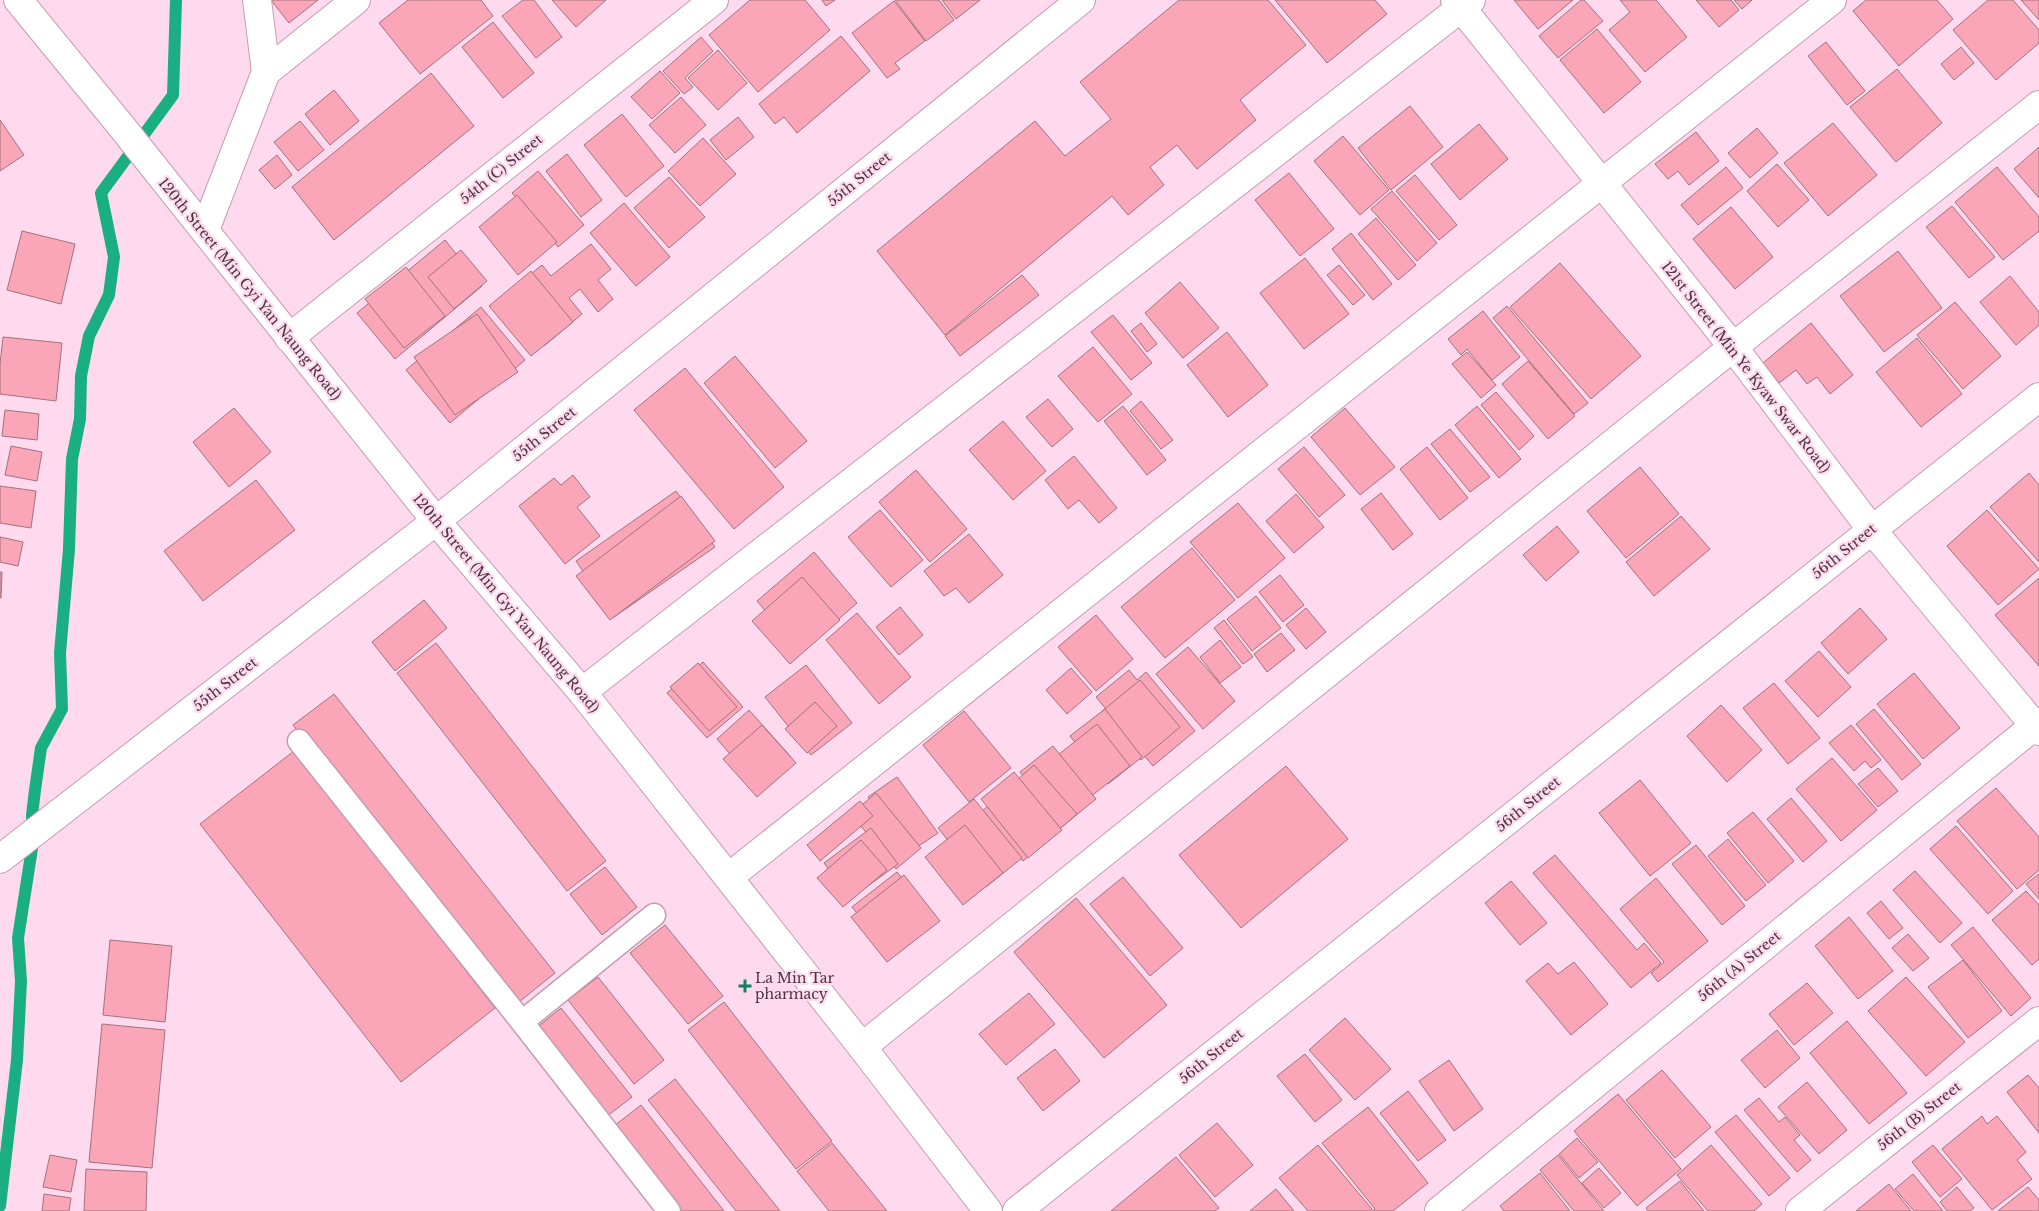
<svg xmlns="http://www.w3.org/2000/svg" width="2039" height="1211" font-family="'Libre Baskerville',serif">
	<rect width="100%" height="100%" fill="#ffd9ed"/>
	<g fill="none" stroke-linecap="round" stroke-linejoin="round">
		<polyline stroke="#19af80" stroke-width="12" points="0,1206 17,1060 21,981 18,938 33,842 32,815 35,790 41,748 62,709 60,653 69,549 72,459 80,419 81,376 89,336 109,295 114,257 101,193 173,95 176,0"/>
	</g>
	<g fill="#faa6b8" stroke="#a2727c">
		<polygon points="271,0 318,0 289,23"/>
		<polygon points="408,0 481,0 493,16 420,74 379,23"/>
		<polygon points="523,0 534,0 562,37 536,58 502,16"/>
		<polygon points="552,0 606,0 576,27"/>
		<polygon points="750,0 805,0 830,30 758,92 709,35"/>
		<polygon points="822,0 835,0 826,6"/>
		<polygon points="895,0 939,0 954,20 926,41"/>
		<polygon points="942,0 980,0 956,19"/>
		<polygon points="1179,0 1268,0 1306,45 1240,100 1256,120 1197,169 1177,145 1150,167 1164,185 1128,215 1112,196 945,335 877,251 1035,121 1065,156 1111,119 1080,82"/>
		<polygon points="1275,0 1375,0 1387,14 1327,63"/>
		<polygon points="1514,0 1573,0 1538,29"/>
		<polygon points="1581,0 1584,0 1603,21 1558,58 1539,36"/>
		<polygon points="1620,0 1656,0 1687,37 1645,72 1609,30 1630,12"/>
		<polygon points="1696,0 1731,0 1739,10 1719,27"/>
		<polygon points="1734,0 1752,0 1742,9"/>
		<polygon points="1866,0 1937,0 1953,19 1899,66 1853,11"/>
		<polygon points="1988,0 2013,0 2039,30 2039,43 1996,80 1953,30"/>
		<polygon points="2021,0 2039,0 2039,20"/>
		<polygon points="894,1 925,41 895,63 900,69 887,78 852,33"/>
		<polygon points="493,22 534,73 503,98 462,47"/>
		<polygon points="1597,29 1641,82 1604,113 1560,60"/>
		<polygon points="841,36 870,71 797,133 784,117 775,124 759,104"/>
		<polygon points="701,37 713,51 685,78 693,87 684,94 663,71"/>
		<polygon points="1826,42 1865,91 1847,105 1808,56"/>
		<polygon points="1961,47 1974,63 1954,80 1941,64"/>
		<polygon points="718,50 747,83 718,110 688,78"/>
		<polygon points="1897,69 1942,123 1896,162 1850,107"/>
		<polygon points="660,71 680,93 652,119 631,97"/>
		<polygon points="431,73 474,126 334,240 292,187"/>
		<polygon points="334,90 359,121 330,145 305,114"/>
		<polygon points="681,97 706,125 675,153 649,125"/>
		<polygon points="1410,106 1443,147 1391,190 1358,148"/>
		<polygon points="622,114 664,166 626,197 584,145"/>
		<polygon points="738,117 754,137 726,160 710,140"/>
		<polygon points="0,120 24,155 0,171"/>
		<polygon points="300,121 324,150 298,171 274,142"/>
		<polygon points="1833,123 1877,175 1828,216 1784,163"/>
		<polygon points="1479,124 1508,159 1460,200 1431,164"/>
		<polygon points="1757,128 1778,153 1750,178 1728,153"/>
		<polygon points="1696,132 1719,161 1689,185 1678,171 1668,179 1655,164"/>
		<polygon points="1343,136 1389,190 1360,215 1314,161"/>
		<polygon points="703,138 736,174 700,206 668,171"/>
		<polygon points="2039,147 2039,198 2014,169"/>
		<polygon points="567,154 602,200 581,217 546,171"/>
		<polygon points="277,155 292,175 275,189 259,170"/>
		<polygon points="1777,164 1809,200 1778,227 1747,191"/>
		<polygon points="1726,167 1743,188 1698,225 1681,205"/>
		<polygon points="1997,167 2039,217 2039,231 2003,260 1955,202"/>
		<polygon points="538,171 584,225 558,247 512,193"/>
		<polygon points="1289,173 1334,229 1300,256 1255,200"/>
		<polygon points="1415,175 1457,225 1439,240 1396,191"/>
		<polygon points="669,177 705,217 669,248 634,208"/>
		<polygon points="1392,191 1437,243 1417,261 1371,209"/>
		<polygon points="517,195 557,242 518,275 479,227"/>
		<polygon points="624,203 670,257 636,286 590,233"/>
		<polygon points="1952,206 1995,257 1969,278 1926,227"/>
		<polygon points="1731,207 1773,257 1735,289 1693,239"/>
		<polygon points="1376,218 1416,265 1398,280 1358,234"/>
		<polygon points="22,231 75,244 61,304 7,290"/>
		<polygon points="1351,233 1392,284 1373,300 1332,249"/>
		<polygon points="445,240 482,286 395,359 357,313"/>
		<polygon points="591,244 611,269 598,280 613,299 598,312 580,289 569,298 582,314 544,346 504,296 542,265 551,276"/>
		<polygon points="461,250 487,281 454,309 428,277"/>
		<polygon points="1898,251 1942,308 1884,352 1840,296"/>
		<polygon points="1305,258 1349,314 1304,349 1260,293"/>
		<polygon points="1560,263 1641,356 1591,399 1510,307"/>
		<polygon points="1339,265 1365,295 1353,305 1327,275"/>
		<polygon points="406,267 445,316 404,348 365,299"/>
		<polygon points="531,271 573,322 531,356 489,306"/>
		<polygon points="1022,275 1039,295 960,356 945,336"/>
		<polygon points="2010,276 2039,312 2039,325 2016,345 1980,302"/>
		<polygon points="1180,282 1219,328 1183,358 1145,313"/>
		<polygon points="1955,302 2001,356 1963,389 1917,335"/>
		<polygon points="1507,306 1588,403 1574,414 1493,318"/>
		<polygon points="481,307 525,360 450,423 406,370"/>
		<polygon points="1483,311 1520,357 1492,380 1467,349 1461,355 1448,339"/>
		<polygon points="477,314 518,372 455,415 414,357"/>
		<polygon points="1113,315 1152,363 1131,380 1091,332"/>
		<polygon points="1141,323 1157,344 1147,352 1131,331"/>
		<polygon points="1811,323 1853,375 1830,394 1817,377 1807,384 1796,370 1779,383 1763,363"/>
		<polygon points="1227,332 1268,385 1228,417 1187,365"/>
		<polygon points="3,337 62,343 56,401 0,394 0,364"/>
		<polygon points="1917,338 1962,394 1921,427 1876,372"/>
		<polygon points="1093,347 1132,394 1098,422 1058,376"/>
		<polygon points="1467,352 1496,385 1481,398 1452,364"/>
		<polygon points="735,356 807,441 775,468 704,383"/>
		<polygon points="1528,361 1575,416 1548,439 1502,384"/>
		<polygon points="685,368 784,487 734,529 634,410"/>
		<polygon points="1496,392 1534,436 1519,450 1481,405"/>
		<polygon points="1048,399 1073,429 1052,447 1026,417"/>
		<polygon points="1141,401 1173,440 1161,449 1130,411"/>
		<polygon points="1123,406 1166,460 1147,475 1104,421"/>
		<polygon points="1477,406 1521,459 1499,478 1455,425"/>
		<polygon points="234,408 271,452 229,487 193,442"/>
		<polygon points="1345,408 1395,467 1360,495 1311,437"/>
		<polygon points="5,410 39,414 37,440 2,436"/>
		<polygon points="1003,421 1046,471 1013,500 969,450"/>
		<polygon points="1450,429 1490,477 1470,492 1431,444"/>
		<polygon points="11,446 42,452 37,481 5,475"/>
		<polygon points="1304,447 1345,495 1319,517 1278,469"/>
		<polygon points="1427,447 1468,498 1440,520 1400,469"/>
		<polygon points="1074,456 1117,508 1099,523 1079,500 1068,509 1045,480"/>
		<polygon points="1640,467 1679,514 1626,558 1587,511"/>
		<polygon points="916,470 967,529 930,562 879,502"/>
		<polygon points="2029,473 2039,485 2039,562 1990,507"/>
		<polygon points="573,475 590,497 577,507 600,536 565,564 519,506 554,478 561,485"/>
		<polygon points="256,480 295,530 203,601 164,551"/>
		<polygon points="0,486 36,491 31,528 0,523"/>
		<polygon points="676,491 715,547 614,617 576,561"/>
		<polygon points="1381,493 1413,534 1393,550 1361,509"/>
		<polygon points="1296,494 1324,527 1294,553 1266,521"/>
		<polygon points="681,496 715,541 610,620 576,576"/>
		<polygon points="1238,503 1285,558 1238,598 1190,542"/>
		<polygon points="880,510 923,560 891,587 848,537"/>
		<polygon points="1987,510 2039,569 1998,605 1947,546"/>
		<polygon points="1681,516 1710,549 1654,596 1626,562"/>
		<polygon points="1557,526 1579,552 1546,581 1523,555"/>
		<polygon points="969,534 1003,575 969,603 956,588 944,596 924,571"/>
		<polygon points="0,537 23,542 18,566 0,562"/>
		<polygon points="1192,548 1235,600 1165,658 1121,607"/>
		<polygon points="814,552 857,603 801,652 757,601"/>
		<polygon points="0,572 2,572 1,598 0,598"/>
		<polygon points="1280,575 1304,605 1283,622 1259,592"/>
		<polygon points="802,577 840,620 790,664 752,621"/>
		<polygon points="2039,578 2039,666 1995,615"/>
		<polygon points="1256,596 1281,628 1252,651 1227,619"/>
		<polygon points="424,600 447,628 395,671 372,642"/>
		<polygon points="900,607 923,635 899,655 876,627"/>
		<polygon points="1306,608 1326,632 1306,649 1286,625"/>
		<polygon points="1860,608 1887,639 1848,674 1821,643"/>
		<polygon points="857,613 911,677 879,704 826,640"/>
		<polygon points="1096,615 1133,659 1096,691 1058,647"/>
		<polygon points="1224,620 1253,657 1243,664 1214,628"/>
		<polygon points="1281,633 1295,650 1267,672 1254,654"/>
		<polygon points="1220,640 1241,667 1220,683 1200,657"/>
		<polygon points="436,643 606,861 567,891 397,673"/>
		<polygon points="1188,647 1235,701 1203,729 1156,674"/>
		<polygon points="1819,651 1851,687 1818,717 1785,681"/>
		<polygon points="703,662 743,707 707,738 667,693"/>
		<polygon points="698,663 737,707 709,731 670,687"/>
		<polygon points="806,665 852,723 811,755 765,697"/>
		<polygon points="1071,668 1092,692 1067,714 1046,690"/>
		<polygon points="1129,670 1137,680 1146,672 1195,731 1153,766 1096,697"/>
		<polygon points="1914,673 1960,728 1923,759 1877,704"/>
		<polygon points="1140,680 1180,727 1141,760 1101,712"/>
		<polygon points="1774,683 1820,738 1788,764 1743,708"/>
		<polygon points="334,694 555,973 514,1006 293,725"/>
		<polygon points="815,702 837,726 807,753 785,729"/>
		<polygon points="1721,705 1762,750 1727,782 1687,736"/>
		<polygon points="1105,709 1142,757 1108,784 1070,736"/>
		<polygon points="1874,709 1921,764 1902,780 1856,724"/>
		<polygon points="749,710 791,757 758,786 717,739"/>
		<polygon points="964,711 1011,768 969,802 923,745"/>
		<polygon points="1097,724 1130,766 1090,797 1058,755"/>
		<polygon points="762,725 796,763 757,797 723,759"/>
		<polygon points="1851,725 1881,760 1871,768 1865,761 1854,771 1829,743"/>
		<polygon points="1053,746 1096,799 1063,826 1020,772"/>
		<polygon points="294,751 495,1008 401,1082 200,824"/>
		<polygon points="1832,758 1877,810 1841,841 1796,789"/>
		<polygon points="1034,765 1077,814 1023,861 980,813"/>
		<polygon points="1286,766 1348,839 1241,928 1179,855"/>
		<polygon points="1878,768 1898,791 1878,807 1858,784"/>
		<polygon points="1014,772 1062,830 1028,858 981,799"/>
		<polygon points="897,777 938,833 908,853 868,797"/>
		<polygon points="1640,780 1691,843 1650,876 1599,813"/>
		<polygon points="1996,788 2039,837 2039,870 2017,889 1957,821"/>
		<polygon points="876,793 921,848 896,869 851,814"/>
		<polygon points="1791,798 1827,841 1803,862 1767,819"/>
		<polygon points="974,799 1022,858 986,887 938,828"/>
		<polygon points="860,801 873,816 820,861 807,845"/>
		<polygon points="1753,812 1794,861 1768,883 1727,833"/>
		<polygon points="965,825 1003,873 963,905 925,857"/>
		<polygon points="1956,826 2013,891 1988,914 1930,849"/>
		<polygon points="871,828 898,864 850,899 824,863"/>
		<polygon points="1728,839 1766,885 1746,901 1708,856"/>
		<polygon points="861,840 887,870 843,907 817,878"/>
		<polygon points="1696,845 1745,906 1722,925 1672,864"/>
		<polygon points="1555,855 1637,950 1644,943 1661,963 1631,988 1533,873"/>
		<polygon points="605,867 637,907 602,935 570,894"/>
		<polygon points="1915,871 1962,923 1940,943 1893,890"/>
		<polygon points="897,872 935,921 891,956 852,907"/>
		<polygon points="2039,874 2039,899 2026,884"/>
		<polygon points="904,875 940,921 887,962 851,917"/>
		<polygon points="1123,877 1183,948 1150,976 1090,904"/>
		<polygon points="1656,878 1708,941 1658,982 1651,973 1664,962 1620,909"/>
		<polygon points="1511,881 1547,923 1520,945 1485,903"/>
		<polygon points="2026,891 2039,905 2039,959 2032,965 1992,920"/>
		<polygon points="1076,898 1167,1005 1104,1058 1014,952"/>
		<polygon points="1881,901 1903,928 1889,939 1867,913"/>
		<polygon points="1849,917 1893,971 1858,999 1815,946"/>
		<polygon points="665,925 723,996 688,1024 630,953"/>
		<polygon points="1973,927 2031,998 2011,1016 1951,945"/>
		<polygon points="1908,934 1929,958 1913,971 1892,948"/>
		<polygon points="110,940 172,946 165,1022 103,1015"/>
		<polygon points="1963,960 2002,1011 1968,1038 1928,987"/>
		<polygon points="1574,962 1608,1004 1571,1035 1526,981 1548,963 1558,974"/>
		<polygon points="598,977 664,1060 634,1084 568,1000"/>
		<polygon points="1906,977 1965,1042 1926,1076 1868,1011"/>
		<polygon points="1807,983 1833,1013 1794,1045 1769,1014"/>
		<polygon points="1029,993 1055,1024 1006,1065 979,1034"/>
		<polygon points="724,1002 832,1141 796,1169 688,1030"/>
		<polygon points="561,1008 632,1097 606,1117 536,1028"/>
		<polygon points="1345,1018 1391,1069 1355,1100 1309,1050"/>
		<polygon points="1847,1021 1907,1093 1869,1124 1810,1053"/>
		<polygon points="102,1024 165,1030 152,1168 89,1162"/>
		<polygon points="1777,1030 1800,1058 1765,1088 1741,1060"/>
		<polygon points="1055,1049 1080,1081 1043,1111 1017,1078"/>
		<polygon points="1305,1054 1342,1100 1315,1122 1277,1076"/>
		<polygon points="1449,1060 1483,1109 1454,1131 1419,1081"/>
		<polygon points="1662,1070 1711,1127 1675,1158 1626,1100"/>
		<polygon points="2028,1075 2039,1088 2039,1133 2007,1092"/>
		<polygon points="675,1079 780,1211 736,1211 648,1100"/>
		<polygon points="1807,1082 1847,1130 1819,1154 1778,1107"/>
		<polygon points="1408,1091 1446,1140 1418,1161 1380,1113"/>
		<polygon points="1618,1094 1681,1169 1637,1206 1574,1131"/>
		<polygon points="1759,1098 1779,1122 1785,1117 1800,1135 1794,1140 1811,1160 1797,1172 1744,1110"/>
		<polygon points="641,1105 724,1211 680,1211 614,1126"/>
		<polygon points="1368,1107 1428,1183 1393,1211 1372,1211 1375,1209 1322,1143"/>
		<polygon points="1736,1115 1790,1178 1769,1196 1715,1132"/>
		<polygon points="1982,1116 1987,1124 1997,1116 2026,1152 2017,1160 2032,1179 1992,1210 1942,1149"/>
		<polygon points="1217,1123 1253,1165 1215,1197 1179,1155"/>
		<polygon points="1577,1138 1598,1162 1579,1178 1559,1154"/>
		<polygon points="832,1143 887,1211 829,1211 797,1171"/>
		<polygon points="1318,1145 1372,1209 1370,1211 1308,1211 1279,1178"/>
		<polygon points="1711,1145 1762,1204 1754,1211 1708,1211 1677,1175"/>
		<polygon points="1933,1145 1962,1179 1940,1197 1912,1162"/>
		<polygon points="50,1155 77,1160 71,1192 43,1187"/>
		<polygon points="1558,1155 1604,1211 1574,1211 1540,1170"/>
		<polygon points="1176,1157 1219,1208 1215,1211 1111,1211"/>
		<polygon points="1599,1168 1621,1193 1604,1208 1582,1183"/>
		<polygon points="86,1169 147,1172 146,1211 84,1211"/>
		<polygon points="1540,1173 1570,1211 1504,1211 1500,1206"/>
		<polygon points="1913,1174 1943,1211 1914,1211 1895,1189"/>
		<polygon points="1680,1181 1704,1211 1648,1211 1646,1208"/>
		<polygon points="1889,1184 1911,1211 1856,1211"/>
		<polygon points="1957,1187 1974,1208 1970,1211 1947,1211 1940,1202"/>
		<polygon points="2028,1187 2039,1200 2039,1211 1998,1211"/>
		<polygon points="1276,1189 1294,1211 1250,1211"/>
		<polygon points="44,1194 71,1198 69,1211 42,1211"/>
	</g>
	<g fill="none" stroke-linecap="round" stroke-linejoin="round">
		<defs>
			<g id="service">
				<polyline points="299,741 522,1022 669,1211"/>
				<polyline points="522,1022 654,915"/>
			</g>
			<g id="minor">
				<polyline points="1455,0 1733,347 1872,530 2039,731"/>
				<polyline points="266,72 356,0"/>
				<polyline points="205,230 266,72 257,0"/>
				<polyline points="289,338 714,0"/>
				<polyline points="582,692 1471,0"/>
				<polyline points="0,859 436,521 1081,0"/>
				<polyline points="729,877 1832,0"/>
				<polyline points="862,1047 1733,347 2039,105"/>
				<polyline points="1017,1211 2039,397"/>
				<polyline points="1439,1211 2039,722"/>
				<polyline points="1800,1211 2039,1021"/>
			</g>
			<polyline id="secondary" points="18,0 122,127 436,521 582,692 862,1047 988,1211"/>
		</defs>
		<use href="#service" stroke="#c79bb3" stroke-width="25"/>
		<use href="#minor" stroke="#c79bb3" stroke-width="30"/>
		<use href="#secondary" stroke="#c79bb3" stroke-width="30"/>
		<use href="#service" stroke="#fff" stroke-width="22"/>
		<use href="#minor" stroke="#fff" stroke-width="28"/>
		<use href="#secondary" stroke="#fff" stroke-width="28"/>
	</g>
	<path fill="#11815e" stroke="#ffd9ed" stroke-width="2" d="M742.5 978.5h5v5h5v5h-5v5h-5v-5h-5v-5h5z"/>
	<g text-anchor="middle" dominant-baseline="central" stroke-width="4.5" stroke-linejoin="round" paint-order="stroke">
		<g font-size="14" fill="#493640" stroke="#ffd9ed">
			<text transform="translate(501 169) rotate(-39)">54th (C) Street</text>
			<text transform="translate(859 179) rotate(-39)">55th Street</text>
			<text transform="translate(250 289) rotate(51)">120th Street (Min Gyi Yan Naung Road)</text>
			<text transform="translate(1746 367) rotate(52)">121st Street (Min Ye Kyaw Swar Road)</text>
			<text transform="translate(544 434) rotate(-39)">55th Street</text>
			<text transform="translate(1844 551) rotate(-39)">56th Street</text>
			<text transform="translate(506 603) rotate(50)">120th Street (Min Gyi Yan Naung Road)</text>
			<text transform="translate(225 684) rotate(-38)">55th Street</text>
			<text transform="translate(1528 804) rotate(-39)">56th Street</text>
			<text transform="translate(1739 966) rotate(-39)">56th (A) Street</text>
			<text transform="translate(1211 1056) rotate(-39)">56th Street</text>
			<text transform="translate(1919 1116) rotate(-38)">56th (B) Street</text>
		</g>
		<g font-size="14" fill="#493640" stroke="#ffd9ed" text-anchor="start">
			<text x="755" y="978">La Min Tar<tspan x="755" dy="16">pharmacy</tspan></text>
		</g>
	</g>
</svg>
